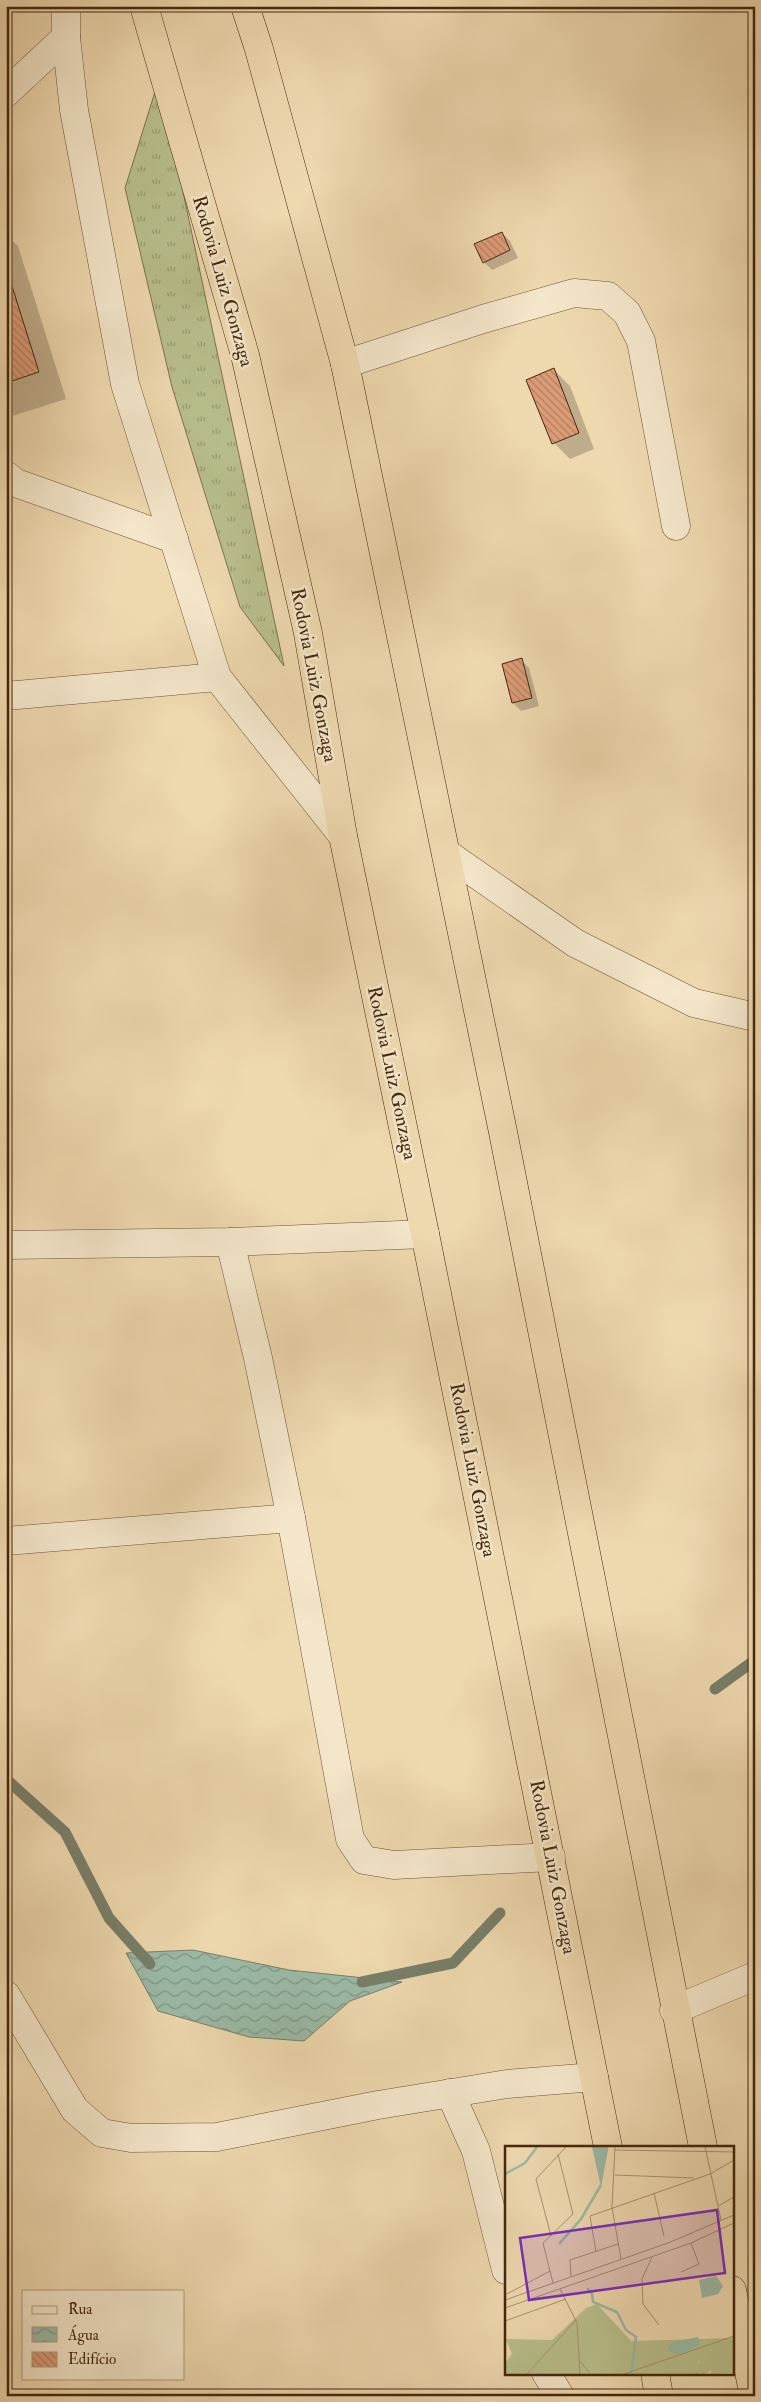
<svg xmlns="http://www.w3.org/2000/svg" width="761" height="2402" font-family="'IM FELL Double Pica',serif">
	<defs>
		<pattern id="grass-tufts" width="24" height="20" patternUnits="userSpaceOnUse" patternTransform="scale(1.25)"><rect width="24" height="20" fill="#b8bf8b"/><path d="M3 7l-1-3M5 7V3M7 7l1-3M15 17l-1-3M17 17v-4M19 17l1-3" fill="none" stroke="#979b70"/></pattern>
		<pattern id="water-waves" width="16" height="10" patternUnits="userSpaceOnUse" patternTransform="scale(1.25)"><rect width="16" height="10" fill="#9abaa7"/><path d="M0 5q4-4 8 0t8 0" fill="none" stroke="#7f9786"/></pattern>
		<pattern id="building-back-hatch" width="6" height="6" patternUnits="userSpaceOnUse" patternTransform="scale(1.25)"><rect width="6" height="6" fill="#db9b77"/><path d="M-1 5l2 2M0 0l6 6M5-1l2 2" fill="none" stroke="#b37e60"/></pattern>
	</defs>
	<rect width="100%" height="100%" fill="#eed8ae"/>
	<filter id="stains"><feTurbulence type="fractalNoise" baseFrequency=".004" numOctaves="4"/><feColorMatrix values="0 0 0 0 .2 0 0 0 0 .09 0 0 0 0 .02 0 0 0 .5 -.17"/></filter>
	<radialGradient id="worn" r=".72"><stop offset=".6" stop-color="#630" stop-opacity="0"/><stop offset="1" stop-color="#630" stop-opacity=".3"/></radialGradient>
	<polygon fill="url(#grass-tufts)" stroke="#7e734c" points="159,79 284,666 240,607 172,387 125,188"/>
	<polygon fill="url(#water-waves)" stroke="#787f69" points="193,1950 289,1970 402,1982 350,2001 304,2041 249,2037 158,2011 126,1953"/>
	<g fill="#0003">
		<polygon points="502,233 510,241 518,258 492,270 484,262"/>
		<polygon points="6,235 18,246 66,399 6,418"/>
		<polygon points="554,370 570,386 594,449 570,459 554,443"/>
		<polygon points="521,660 529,668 539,706 521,711 513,703 503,665"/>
	</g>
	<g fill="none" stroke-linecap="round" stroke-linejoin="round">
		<g stroke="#787f69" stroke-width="11">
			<polyline points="715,1689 755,1660"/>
			<polyline points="6,1779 65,1832 109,1918 150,1964"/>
			<polyline points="362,1982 453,1963 500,1913"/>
		</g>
	</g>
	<g fill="url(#building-back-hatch)" stroke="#45270d">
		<polygon points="502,232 510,250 483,263 474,244"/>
		<polygon points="6,267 39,372 6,383"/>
		<polygon points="554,368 579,433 552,444 526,380"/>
		<polygon points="522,658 532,698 512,703 502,664"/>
	</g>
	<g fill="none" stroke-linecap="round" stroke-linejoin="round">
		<defs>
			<g id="minor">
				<polyline points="66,6 66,37 74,110 125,384 217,677 343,836"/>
				<polyline points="6,93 66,37"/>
				<polyline points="345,364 483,319 574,293 608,296 627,313 641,341 676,526"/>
				<polyline points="6,475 16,483 174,539"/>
				<polyline points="6,696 217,677"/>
				<polyline points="446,853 575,943 694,1003 755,1017"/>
				<polyline points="230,1242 258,1358 291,1518 350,1839 364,1860 394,1865 551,1857"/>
				<polyline points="6,1245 230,1242 425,1234"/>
				<polyline points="6,1541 291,1518"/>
				<polyline points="6,1995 75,2110 102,2133 131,2138 217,2137 378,2105 507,2084 594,2077"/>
				<polyline points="674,2010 755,1976"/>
				<polyline points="450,2093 476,2151 506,2270"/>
				<polyline points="546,2373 560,2396"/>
			</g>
			<g id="highway">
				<polyline points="144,6 245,355 308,633 343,836 425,1234 608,2147"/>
				<polyline points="245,6 259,49 345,364 503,1132 703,2147"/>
				<polyline points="732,2290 754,2396"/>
				<polyline points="655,2373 659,2396"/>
			</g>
		</defs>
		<use href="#minor" stroke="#6f5335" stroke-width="29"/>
		<use href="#highway" stroke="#45270d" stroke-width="29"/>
		<use href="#minor" stroke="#f4e6ca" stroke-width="28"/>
		<use href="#highway" stroke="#eed8ae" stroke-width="28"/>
	</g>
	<g text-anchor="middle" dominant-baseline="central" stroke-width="5" stroke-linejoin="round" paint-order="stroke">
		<g font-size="19" fill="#45270d" stroke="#f4e6ca">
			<text transform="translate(223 281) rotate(74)">Rodovia Luiz Gonzaga</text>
			<text transform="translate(314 675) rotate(79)">Rodovia Luiz Gonzaga</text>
			<text transform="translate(392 1073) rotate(78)">Rodovia Luiz Gonzaga</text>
			<text transform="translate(473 1470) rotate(79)">Rodovia Luiz Gonzaga</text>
			<text transform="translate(553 1867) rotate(79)">Rodovia Luiz Gonzaga</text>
		</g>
	</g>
	<g transform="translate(505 2146)">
		<rect width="229" height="229" fill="#eed8ae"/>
		<path d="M92 158 126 195 229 192V227L206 228 205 219 193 215 195 228H0V217L7 208 1 193 47 194 81 162Z" fill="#b8bf8b"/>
		<path d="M192 221a7 7 0 1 1 14 0a7 7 0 1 1-14 0Z" fill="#b8bf8b"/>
		<path d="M87 1H103V4L96 41ZM211 130 218 140 213 148 197 152 194 134ZM193 191 195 199 181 206 170 208 162 202 168 196Z" fill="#9abaa7"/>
		<path fill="none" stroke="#9abaa7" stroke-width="2.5" d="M0 28 20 17 32 1M54 98 76 73 96 39M82 142 87 148 88 156 112 166 121 184 131 191 126 228"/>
		<path fill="none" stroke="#aa916e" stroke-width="1" d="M110 1 107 61 116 113M200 1 216 74M110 4 229 6M110 29 189 32M149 47 159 90M213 60 229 51M46 90 31 33 61 1M91 106 85 70 205 28 229 14M147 111 137 133 138 158 154 179M176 126 194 118 186 97M66 131 65 114 113 98M48 137 38 97 68 68 53 8M55 143 72 177 75 228M0 149 45 125M0 154 163 97 229 69M0 162 186 97 229 77M0 175 61 153M75 215 85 228M22 228 71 174M119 228 229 190"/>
		<path fill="#7b2cbf" fill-opacity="0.15" stroke="#7b2cbf" stroke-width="2.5" d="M212 64 220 127 24 154 15 92Z"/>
		<rect width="229" height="229" fill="none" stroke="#45270d" stroke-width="2.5"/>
	</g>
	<rect width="761" height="2402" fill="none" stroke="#eed8ae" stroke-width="25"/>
	<rect x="8" y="8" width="746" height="2387" fill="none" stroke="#45270d" stroke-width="2.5"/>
	<rect x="12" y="12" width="736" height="2377" fill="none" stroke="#45270d"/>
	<rect x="22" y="2290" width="162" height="90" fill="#f4e6ca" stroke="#ae9a7e"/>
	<rect x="32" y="2306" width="25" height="8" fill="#f4e6ca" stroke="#ae9a7e"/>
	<text x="68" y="2314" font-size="15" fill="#45270d">Rua</text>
	<rect x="32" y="2327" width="25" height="15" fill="url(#water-waves)" stroke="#ae9a7e"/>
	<text x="68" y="2340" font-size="15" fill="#45270d">Água</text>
	<rect x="32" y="2352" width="25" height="15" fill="url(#building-back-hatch)" stroke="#ae9a7e"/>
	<text x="68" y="2364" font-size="15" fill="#45270d">Edifício</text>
	<rect width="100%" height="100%" filter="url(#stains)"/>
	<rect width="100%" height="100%" fill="url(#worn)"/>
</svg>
